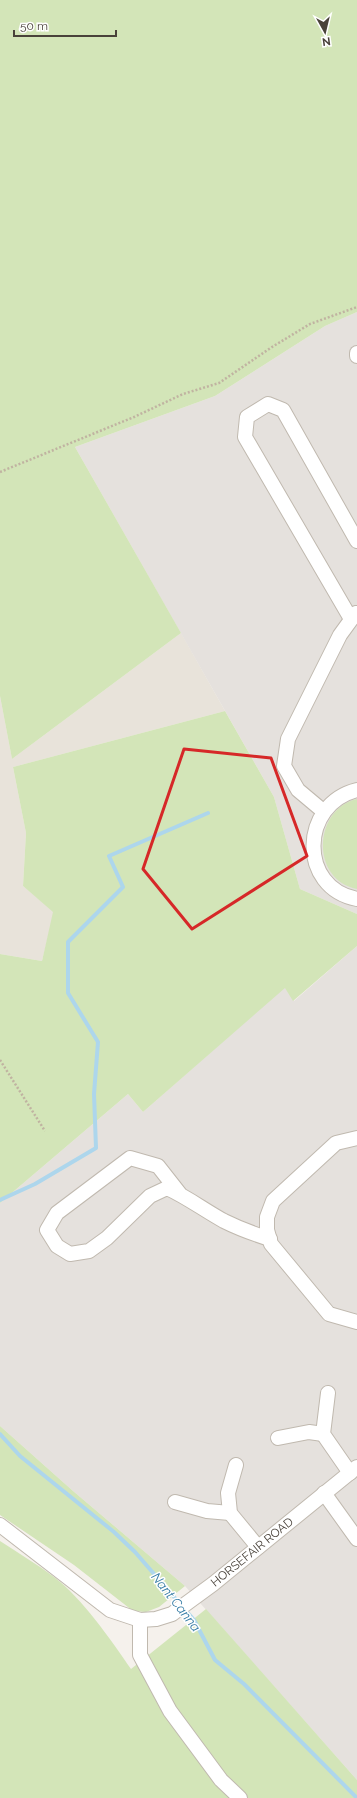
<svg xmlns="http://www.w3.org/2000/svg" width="357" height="1798" font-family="Raleway,sans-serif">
	<rect width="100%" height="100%" fill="#f5f1ec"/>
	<polygon fill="#e8e3da" points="181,633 225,711 13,767 26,833 23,886 54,912 42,961 0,954 0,696 12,759"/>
	<g fill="#e5e1dd">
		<polygon points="357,312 357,914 300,889 274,797 75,447 215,396 325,326"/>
		<polygon points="357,946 357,1780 185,1586 73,1491 0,1426 0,1203 128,1094 143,1112 285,987 294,1001"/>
	</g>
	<g fill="#d3e5b8">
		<polygon points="0,0 357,0 357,312 325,326 215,396 75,447 181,633 12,759 0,696"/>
		<polygon points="225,711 274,797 300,889 357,914 357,946 293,1001 285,988 143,1112 128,1094 0,1203 0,954 42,961 53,912 23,886 26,833 13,767"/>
		<path d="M357 799V889C310 880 313 809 357 799Z"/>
		<polygon points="0,1426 73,1491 185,1586 159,1607 146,1612 133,1611 74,1565 0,1515"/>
		<path d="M0 1541C18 1553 37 1564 54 1577 82 1598 111 1640 131 1669L206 1609 357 1780V1798H0Z"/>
	</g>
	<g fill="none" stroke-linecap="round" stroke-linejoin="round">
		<g stroke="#add6ec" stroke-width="4">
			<polyline points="0,1200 35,1184 96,1148 94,1094 98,1042 68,993 68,942 123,887 109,856 208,813"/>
			<polyline points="0,1434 20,1456 114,1532 135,1552 194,1620 215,1660 244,1684 357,1798"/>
		</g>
		<defs>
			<g id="minor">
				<polyline points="357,353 357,356"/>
				<polyline points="351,619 245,437 247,417 268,404 283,410 357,541"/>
				<path d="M357 790C300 804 298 888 357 899"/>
				<polyline points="323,811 298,790 284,766 288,739 340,635 356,613"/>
				<polyline points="357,1138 336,1143 273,1201 267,1217 267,1230 271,1244 329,1314 357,1322"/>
				<path d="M180 1194 158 1166 130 1158 57 1213 47 1230 57 1246 70 1254 89 1251 107 1238 150 1196 167 1188C187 1197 204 1210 224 1221 238 1228 254 1234 270 1239"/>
				<polyline points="328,1393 323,1434 350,1473"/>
				<polyline points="278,1438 309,1432 323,1434"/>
				<polyline points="236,1465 228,1493 230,1513 258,1547"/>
				<polyline points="324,1493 357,1539"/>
				<polyline points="175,1502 207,1511 230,1513"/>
				<polyline points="0,1525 110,1610 140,1620 156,1619 172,1614 213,1584 357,1467"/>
				<polyline points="140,1620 140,1655 170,1711 221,1780 240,1798"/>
			</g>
		</defs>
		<use href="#minor" stroke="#c0b9af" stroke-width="16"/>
		<g stroke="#c0b3a1" stroke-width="2.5" stroke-dasharray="2 2" stroke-linecap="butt">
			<polyline points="0,472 134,417 183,394 219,383 272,347 310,324 357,307"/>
			<polyline points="0,1060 45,1131"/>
		</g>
		<use href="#minor" stroke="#fff" stroke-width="14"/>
	</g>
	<path fill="none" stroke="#d62828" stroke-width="3" stroke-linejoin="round" d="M184 749 271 758 307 856 192 929 143 869Z"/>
	<g text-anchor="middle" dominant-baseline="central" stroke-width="3" stroke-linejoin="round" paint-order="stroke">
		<g font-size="12" fill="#49423a" stroke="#fff">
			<text transform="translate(252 1552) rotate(-39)">HORSEFAIR ROAD</text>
		</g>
		<g font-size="13" font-style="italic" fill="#377da6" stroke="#fff">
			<text transform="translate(176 1602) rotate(52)">Nant Canna</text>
		</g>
	</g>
	<g transform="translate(325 32) rotate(172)" stroke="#ffffff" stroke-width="3" paint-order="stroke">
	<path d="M0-3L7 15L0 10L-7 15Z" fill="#49423a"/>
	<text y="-6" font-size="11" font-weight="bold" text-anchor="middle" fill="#49423a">N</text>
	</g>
	<path d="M14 30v6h102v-6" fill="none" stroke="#49423a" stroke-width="2"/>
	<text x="20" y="30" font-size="12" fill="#49423a" stroke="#ffffff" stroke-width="3" paint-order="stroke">50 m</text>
</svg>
